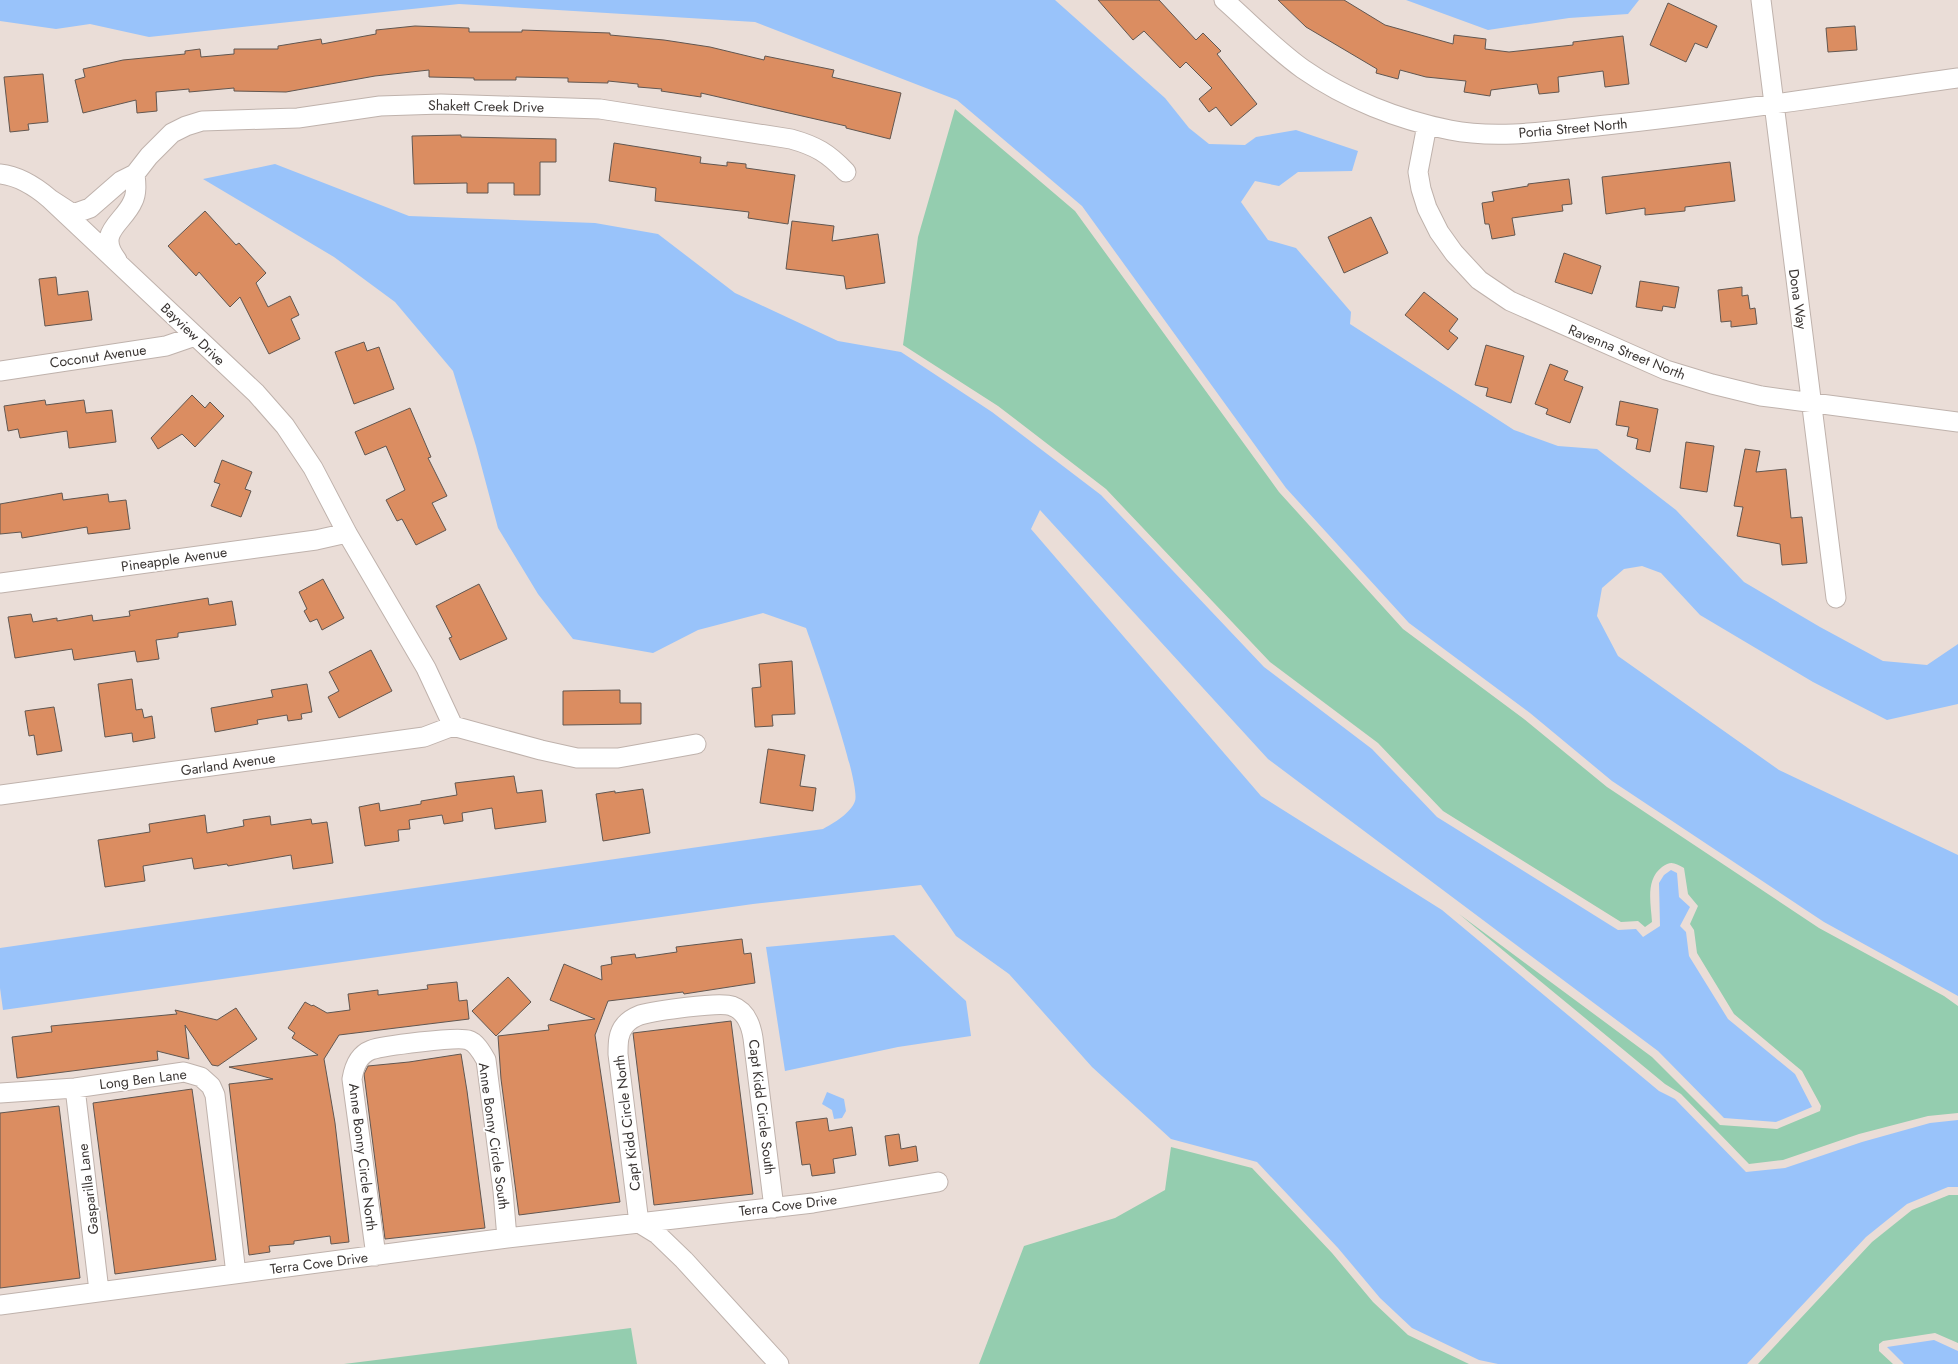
<svg xmlns="http://www.w3.org/2000/svg" width="1958" height="1364" font-family="Jost,sans-serif">
<style>
.green{fill:#94cdaf}
.water{fill:#99c3fa}
.building{fill:#db8d61;stroke:#615751}
.lines{fill:none;stroke-linecap:round;stroke-linejoin:round}
.minor-casing{stroke:#bfb2ac;stroke-width:21}
.minor{stroke:#fff;stroke-width:19}
.labels{text-anchor:middle;stroke-width:3.5;stroke-linejoin:round;paint-order:stroke}
.street-label{font-size:14px;fill:#3b3634;stroke:#fff}
</style>
<rect width="100%" height="100%" fill="#eaddd7"/>
<!-- green -->
<path class="green" d="M955,109L1075,211L1279,492L1403,629L1524,719L1607,787L1819,928L1944,996L1958,1006V1113L1928,1116L1859,1134L1783,1160L1749,1164L1681,1094L1665,1084L1459,914L1652,1057L1720,1125L1777,1129L1820,1111L1821,1106L1802,1071L1734,1014L1697,953L1694,930L1690,924L1698,906L1688,894L1684,868C1675,863 1671,860 1662,867C1645,880 1651,904 1652,922L1645,927L1638,921L1621,922L1443,811L1378,743L1270,662L1106,489L998,406L903,345L918,237Z
M1171,1147L1252,1168L1332,1253L1373,1302L1408,1335L1469,1364H979L1024,1246L1115,1218L1165,1190Z
M1949,1195H1958V1343L1935,1333L1883,1341L1879,1344V1351L1893,1364H1758L1872,1242L1912,1210Z
M631,1328L637,1364H344Z"/>
<!-- water -->
<path class="water" d="M0,0H1055L1165,98L1189,128L1209,144L1245,145L1256,137L1296,130L1358,151L1352,171L1298,172L1279,186L1255,181L1241,202L1268,240L1296,248L1351,312L1350,324L1514,430L1558,446L1597,449L1676,510L1744,582L1820,627L1883,661L1927,665L1958,644V704L1887,720L1813,682L1700,615L1661,573L1642,566L1624,569L1602,588L1597,616L1618,656L1779,770L1958,855V996L1824,922L1612,781L1530,713L1409,623L1286,488L1082,206L957,100L755,22L459,4L149,37L90,24L56,29L0,21Z
M1406,0H1639L1628,14L1569,18L1488,30Z
M275,164L409,216L595,223L658,234L735,293L838,341L901,352L992,412L1101,495L1264,667L1372,749L1437,817L1618,930L1636,929L1643,937L1660,926L1659,883L1664,875L1671,870L1677,873L1679,897L1690,907L1680,926L1686,932L1689,956L1728,1019L1795,1074L1812,1107L1776,1122L1724,1118L1658,1051L1268,759L1040,510L1031,529L1261,796L1442,910L1659,1091L1675,1099L1746,1172L1785,1168L1862,1142L1930,1123L1958,1120V1187H1948L1907,1204L1866,1237L1747,1364H1498L1479,1360L1412,1328L1380,1298L1338,1248L1257,1162L1171,1139L1092,1067L1009,974L956,936L921,885L753,904L3,1010L0,988V948L823,829C834,823 851,813 855,801C861,784 815,653 806,628L763,613L698,630L653,653L573,639L538,594L498,528L476,446L453,371L395,302L334,257L203,179Z
M894,935L966,1001L971,1036L898,1047L785,1071L766,947Z
M827,1092L844,1099L846,1111L842,1118L834,1119L832,1110L822,1104Z
M1934,1340L1958,1351V1364H1904L1887,1347Z"/>
<!-- building -->
<path class="building" d="M1098,0H1159L1196,40L1203,33L1221,51L1217,54L1257,104L1231,126L1216,107L1209,112L1199,99L1212,88L1186,62L1180,68L1144,31L1133,40Z
M1278,0H1344L1385,25L1453,44L1454,35L1486,39L1485,49L1509,52L1573,45V42L1623,36L1629,84L1605,87L1603,71L1558,77L1559,92L1539,94L1537,84L1491,90L1490,96L1464,92L1466,81L1426,77L1400,70L1398,79L1376,73L1377,69L1306,27Z
M1668,3L1717,26L1707,48L1695,43L1686,62L1650,45Z
M415,26L469,28V32H522V30L610,33V35L664,40L710,47L764,60L765,56L834,70L832,77L901,93L890,139L846,128V126L701,93V97L661,91L662,89L638,87V84L608,81V83L568,82V78L516,77V80H474V78L429,77V70L375,76L286,92L234,91V88L189,92V89L156,92L157,111L137,113L136,100L83,113L75,80L85,77L83,69L123,60L185,54V51L200,49L201,57L234,54V49H278V46L321,39L322,44L376,34V30Z
M1855,26L1857,50L1828,52L1826,28Z
M43,74L48,122L28,124L29,130L10,132L4,77Z
M461,135V137L556,139V162H540V195H514V183H488V193H467V183L414,184L412,136Z
M614,143L701,157L700,163L727,166V162L746,164V168L795,175L788,224L748,218L749,212L655,201L656,188L609,181Z
M1730,162L1735,201L1685,207V211L1645,215V208L1606,214L1602,177Z
M1569,179L1572,204L1562,205L1563,211L1512,218L1515,235L1492,239L1489,224H1485L1482,203L1494,201L1492,192L1528,186V184Z
M205,211L236,245L239,243L266,273L256,283L268,307L290,296L299,315L291,319L300,339L269,354L240,297L230,307L199,272L196,276L168,246Z
M1371,217L1388,253L1344,273L1328,237Z
M792,221L834,226L832,241L878,234L885,283L846,289L844,276L786,269Z
M1564,253L1601,266L1592,294L1555,282Z
M56,277L58,295L88,291L92,320L45,326L39,279Z
M1640,281L1679,287L1675,308L1663,306L1662,311L1636,307Z
M1742,287V296L1748,295L1750,309L1755,308L1757,324L1731,327V321L1721,322L1718,290Z
M1424,292L1458,319L1449,331L1458,338L1448,350L1405,315Z
M364,342L367,351L379,347L394,389L354,404L335,352Z
M1486,345L1524,356L1511,403L1486,396L1488,388L1475,385Z
M1550,364L1568,371L1564,380L1583,387L1570,423L1546,414L1548,409L1535,404Z
M192,395L205,408L210,402L224,416L195,447L182,434L158,449L151,438Z
M45,400L46,405L84,400L86,413L112,410L116,442L69,448L67,431L20,438L18,429L8,431L4,406Z
M1620,401L1658,409L1650,452L1636,449L1638,439L1627,436L1629,427L1616,425Z
M410,408L431,457L428,458L447,496L432,503L446,530L416,545L402,519L397,521L386,500L405,490L386,446L365,455L355,432Z
M1686,442L1714,446L1707,492L1680,488Z
M1745,449L1760,451L1756,472L1786,469L1791,518L1802,517L1807,563L1782,565L1780,544L1737,536L1743,507L1734,506Z
M222,460L252,472L245,489L251,491L241,517L211,506L220,484L214,482Z
M62,493L63,500L108,494L109,502L126,500L130,529L88,534L87,527L22,538L21,532L0,534V504Z
M323,579L344,618L322,630L317,619L310,622L304,611L307,609L299,592Z
M479,584L507,639L460,660L449,638L452,637L436,606Z
M208,598L209,605L232,601L236,625L178,633V637L156,640L159,659L137,662L135,651L74,660L72,649L15,658L8,617L31,614L33,622L57,618V621L92,615L93,621L130,616L129,611Z
M371,650L392,691L339,718L328,697L339,691L329,672Z
M792,661L795,714L772,715L773,726L755,727L752,688L761,687L759,664Z
M132,679L136,710L142,709L144,718L152,716L155,738L133,742L132,733L105,737L98,684Z
M307,684L312,712L301,714L302,719L288,721L287,715L257,720L258,724L215,732L211,708L273,697L271,690Z
M620,690V703H641V724L563,725V691Z
M54,707L62,751L37,755L34,735L29,736L25,711Z
M768,749L805,755L800,786L816,788L813,811L760,803Z
M514,776L517,793L542,790L546,822L495,829L492,808L462,813L463,821L444,824L442,815L409,820L410,829L398,830L399,841L365,846L359,807L379,803L380,811L421,804V801L457,795L455,783Z
M643,789L650,833L603,841L596,794L615,791V793Z
M205,815L207,833L244,826L243,820L270,816L271,825L311,819L312,824L327,822L333,863L293,869L291,855L228,866L227,864L194,869L192,858L143,866L145,881L105,887L98,840L150,832L149,824Z
M742,939L744,954L751,953L755,983L684,994L683,992L608,1001L595,1035L620,1202L519,1215L501,1079L498,1036L549,1030L548,1025L595,1019L550,1000L564,964L602,980L601,966L612,964L611,957L635,954L636,958L677,952L676,947Z
M508,977L531,1002L496,1036L472,1011Z
M457,982L459,1001L467,1000L469,1019L339,1035L324,1059L335,1123L349,1242L331,1244L330,1236L294,1241V1244L269,1246L270,1252L249,1255L229,1084L273,1079L229,1067L318,1055L292,1038L295,1033L288,1028L305,1002L312,1006L313,1005L327,1013L350,1010L348,994L378,990V995L428,989L427,985Z
M236,1008L257,1039L218,1066L212,1065L185,1025L189,1059L157,1051L158,1060L17,1078L12,1037L52,1032L51,1026L177,1014L175,1010L217,1020Z
M731,1021L753,1194L654,1205L633,1033Z
M461,1054L467,1091L485,1228L385,1239L364,1074L368,1066L409,1062Z
M192,1089L216,1260L115,1274L93,1103Z
M59,1106L80,1278L0,1288V1113Z
M827,1118L829,1131L852,1127L856,1155L833,1159L835,1173L812,1176L810,1164L802,1165L796,1122Z
M899,1134L901,1149L916,1146L918,1161L889,1166L885,1136Z"/>
<g class="lines">
<defs>
<path id="minor" d="M1224,0C1250,23 1275,49 1303,69C1346,99 1399,120 1450,130C1499,140 1557,130 1606,125C1724,113 1841,94 1958,78
M1761,0L1836,598
M1427,125L1418,172L1421,189L1427,208L1439,232L1454,253L1479,280L1510,301L1666,370L1712,384L1761,396L1958,422
M0,174C19,176 36,187 50,199L256,393L285,426L313,468L347,533L426,668L453,726
M50,199L70,212L76,213L90,208L121,181L135,174L149,156L172,133L186,126L202,121L298,118L380,106L441,104L600,109L791,139C816,146 828,153 846,172
M117,260C95,232 124,223 133,201C137,193 136,183 135,174
M0,371L166,346L195,336
M0,583L316,540L347,533
M0,795L424,737L453,726L541,750L577,758H618L696,744
M75,1088L99,1291
M0,1093L75,1088L184,1072L201,1077L211,1086L215,1095L236,1274
M774,1208L753,1038C751,1025 746,1011 732,1006C720,1001 655,1011 640,1015C635,1017 629,1020 625,1025C618,1033 618,1043 618,1054L639,1223L813,1203L938,1182
M376,1256L352,1079C354,1067 358,1055 371,1050C382,1046 458,1036 468,1040C476,1042 482,1053 486,1060L503,1191L507,1238
M0,1305L507,1238L639,1223L657,1234L684,1260L779,1364"/>
</defs>
<!-- minor casing -->
<use href="#minor" class="minor-casing"/>
<!-- minor -->
<use href="#minor" class="minor"/>
</g>
<g class="labels">
<!-- street labels -->
<g class="street-label">
<text transform="translate(486 106) rotate(1)" y="5">Shakett Creek Drive</text>
<text transform="translate(1573 128) rotate(-5)" y="5">Portia Street North</text>
<text transform="translate(1798 299) rotate(82)" y="5">Dona Way</text>
<text transform="translate(193 334) rotate(44)" y="5">Bayview Drive</text>
<text transform="translate(1627 352) rotate(22)" y="5">Ravenna Street North</text>
<text transform="translate(98 356) rotate(-8)" y="5">Coconut Avenue</text>
<text transform="translate(174 559) rotate(-8)" y="5">Pineapple Avenue</text>
<text transform="translate(228 764) rotate(-8)" y="5">Garland Avenue</text>
<text transform="translate(143 1079) rotate(-7)" y="5">Long Ben Lane</text>
<text transform="translate(762 1107) rotate(83)" y="5">Capt Kidd Circle South</text>
<text transform="translate(627 1123) rotate(-97)" y="5">Capt Kidd Circle North</text>
<text transform="translate(494 1136) rotate(82)" y="5">Anne Bonny Circle South</text>
<text transform="translate(363 1157) rotate(83)" y="5">Anne Bonny Circle North</text>
<text transform="translate(88 1189) rotate(-97)" y="5">Gasparilla Lane</text>
<text transform="translate(788 1205) rotate(-7)" y="5">Terra Cove Drive</text>
<text transform="translate(319 1263) rotate(-7)" y="5">Terra Cove Drive</text>
</g>
</g>
</svg>
